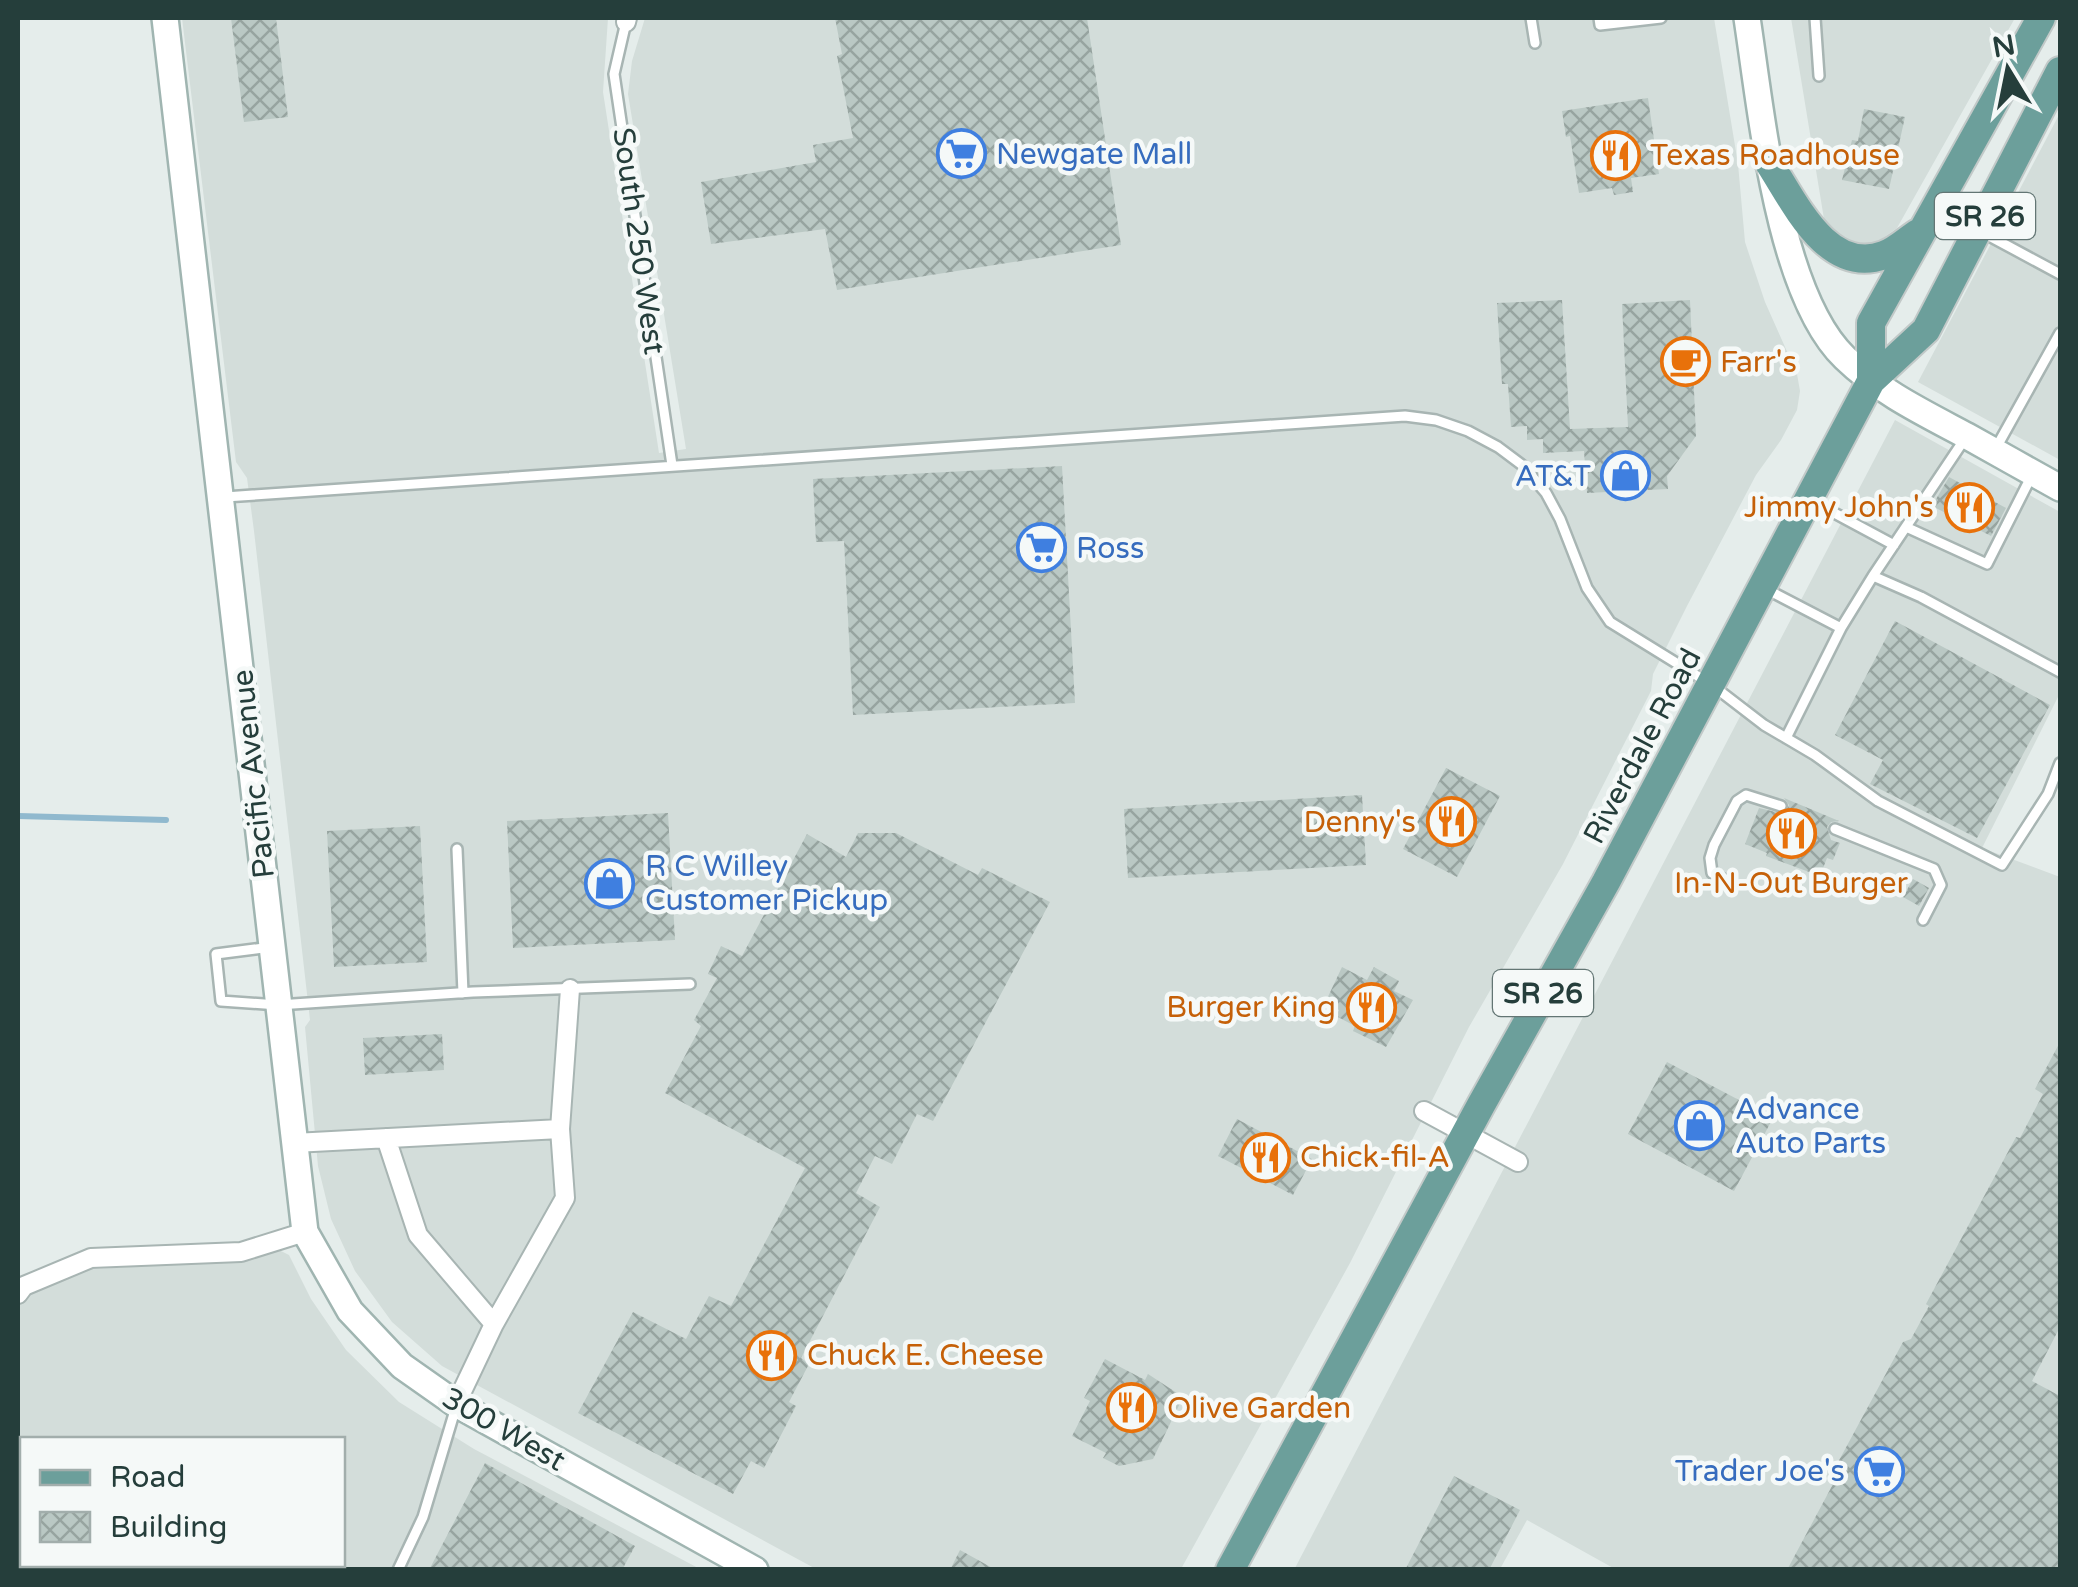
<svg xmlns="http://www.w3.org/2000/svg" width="2078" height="1587" font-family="'Varela Round',sans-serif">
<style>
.built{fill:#d3ddda;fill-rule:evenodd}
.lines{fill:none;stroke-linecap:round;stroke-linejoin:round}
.stream{stroke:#90b9ce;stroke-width:6}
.building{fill:url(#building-cross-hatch)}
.lane-casing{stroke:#a8b5b3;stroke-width:14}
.street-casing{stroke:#a8b5b3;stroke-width:22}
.secondary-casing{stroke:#a0b5b1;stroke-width:30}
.primary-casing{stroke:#c2c9c8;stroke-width:32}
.lane{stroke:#fff;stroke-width:9}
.street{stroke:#fff;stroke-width:18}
.secondary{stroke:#fff;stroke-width:25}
.primary{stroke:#6c9f9b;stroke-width:28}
.labels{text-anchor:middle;stroke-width:9;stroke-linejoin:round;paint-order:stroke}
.shield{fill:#f5f9f8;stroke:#637674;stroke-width:2.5}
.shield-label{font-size:28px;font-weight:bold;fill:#253e3b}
.shop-label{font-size:30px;fill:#366cbe;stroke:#f5f9f8;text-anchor:start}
.food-label{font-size:30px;fill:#c56008;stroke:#f5f9f8;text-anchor:start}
.street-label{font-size:30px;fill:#253e3b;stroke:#f5f9f8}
</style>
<defs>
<pattern id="building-cross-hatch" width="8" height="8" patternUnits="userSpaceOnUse" patternTransform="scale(2.5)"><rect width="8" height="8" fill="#bac8c4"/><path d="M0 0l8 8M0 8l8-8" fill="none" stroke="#97a4a0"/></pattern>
</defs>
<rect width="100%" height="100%" fill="#e5edeb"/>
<!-- built -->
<path class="built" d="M182,18H608L603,92L659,453L686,449L628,94L632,61L645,18H1714L1738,164L1745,242L1765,302L1797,374L1800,391L1797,410L1781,440L1756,475L1687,606L1653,674L1651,691L1563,864L1469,1027L1350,1263L1181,1569H816L442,1366L392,1322L355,1271L331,1219L318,1166L305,1027L310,1020L254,531L247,478L236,462Z
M1791,18H2015L1897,228L1873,245L1857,247L1832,232L1824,219Z
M2060,113V460L1918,382Z
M1895,420L2060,512V693L1982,848L2060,877V1569H1615L1527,1520L1500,1569L1294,1570Z
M279,1250L289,1255L311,1299L346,1350L399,1402L474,1449L700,1569L18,1570V1298L78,1270L248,1260ZM22,1440H342V1564H22Z"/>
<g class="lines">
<!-- stream -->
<path class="stream" d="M18,816L166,820"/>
</g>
<!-- building -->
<path class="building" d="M231,18H276L288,117L244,122Z
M835,18H1087L1121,245L837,290L825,229L711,244L701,182L816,162L813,145L853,138L837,56L842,54Z
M1648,98L1659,174L1631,178L1633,192L1614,195L1612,188L1579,193L1570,136L1566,137L1562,111Z
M1864,109L1905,117L1889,189L1842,180L1852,140L1858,141Z
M1562,300L1570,429L1628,427L1622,304L1690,300L1696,436L1667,476L1668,489L1587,493L1584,451L1543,453V439L1527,440V426L1511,427L1508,384H1502L1497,303Z
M1062,466L1075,703L853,715L844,541L816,542L813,479Z
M1949,477L2006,508L1991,536L1932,506Z
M1895,621L2050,705L1977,838L1870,784L1883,760L1835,735Z
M1446,768L1500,796L1457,877L1403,849Z
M1362,795L1366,865L1128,878L1124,809Z
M1784,798L1839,821L1831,822L1827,827L1831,840L1840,843L1833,860L1827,858L1820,876L1766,856L1767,853L1745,844L1759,808L1784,814L1789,805Z
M668,813L675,940L513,948L507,821Z
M420,826L427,962L334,967L327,831Z
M858,833H896L978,875L982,868L1050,902L933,1121L917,1114L892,1164L875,1156L856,1193L880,1207L801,1358L809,1364L789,1402L796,1406L764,1468L751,1461L733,1494L578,1413L633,1312L686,1339L709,1296L731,1306L805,1168L665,1093L701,1026L694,1020L717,978L708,974L721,946L742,956L807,834L846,857Z
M1913,879L1929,888L1919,906L1903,897Z
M1342,967L1367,980L1374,967L1399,981L1394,991L1413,1000L1386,1047L1353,1031L1355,1026L1336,1016L1339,1010L1325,1003Z
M442,1034L444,1070L365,1075L363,1038Z
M2060,1042V1327L2032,1381L2060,1396V1570H1787L1832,1486L1830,1477L1903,1342L1911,1339L1929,1306L1926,1304L2016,1137L2020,1138L2043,1094L2035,1089Z
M1667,1062L1773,1118L1734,1191L1628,1134Z
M1237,1119L1312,1159L1293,1195L1218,1156Z
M1105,1359L1145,1380L1148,1374L1183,1397L1153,1459L1119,1466L1103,1458L1106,1453L1072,1436L1090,1401L1084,1398Z
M485,1463L635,1546L622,1570H429Z
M1454,1476L1520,1510L1489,1570H1405Z
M960,1550L996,1570H950Z"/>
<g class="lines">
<defs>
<path id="lane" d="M1531,18L1535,43
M1599,18L1600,25L1661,18
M1815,18L1819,76
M626,22L614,74L672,465
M1980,231L2060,274
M1996,448L2060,333
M225,497L1405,416L1436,420L1468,431L1498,447L1522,465L1546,493L1560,519L1587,588L1610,622L1712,685L1764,725L1815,755L1878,801L2002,865L2048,794L2060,763
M1812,501L1894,545
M1906,527L1987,564L2031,477
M1873,576L1966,437
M1766,589L1841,628L1873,576L1921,597L2060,672
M1786,738L1841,628
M1835,829L1934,869L1941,885L1923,920
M457,849L463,993
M1723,879L1712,873L1710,858L1714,845L1737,801L1746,795L1781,806
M271,947L216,954L221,1001L278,1005L473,992L690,984
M398,1570L423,1517L456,1407"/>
<path id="street" d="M626,22L627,18
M1424,1111L1518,1162
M560,1129L570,989
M294,1143L560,1129L565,1198L494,1324L418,1235L386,1138
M18,1294L24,1286L91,1258L241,1252L305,1232
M456,1404L494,1324"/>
<path id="secondary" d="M165,18L305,1232L350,1311L402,1366L456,1404L755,1570
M1747,18C1761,109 1778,294 1845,358C1880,392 1924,413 1967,436C1998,453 2029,471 2060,488"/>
<path id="primary" d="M1769,163C1794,201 1827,276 1884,255C1897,250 1907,240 1918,233
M1871,381V323L2041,18
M1230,1570L1481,1105L1606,882L1871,381L1926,330L2060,71"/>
</defs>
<!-- lane casing -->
<use href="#lane" class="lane-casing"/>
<!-- street casing -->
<use href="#street" class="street-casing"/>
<!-- secondary casing -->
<use href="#secondary" class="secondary-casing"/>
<!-- primary casing -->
<use href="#primary" class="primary-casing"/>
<!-- lane -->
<use href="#lane" class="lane"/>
<!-- street -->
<use href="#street" class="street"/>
<!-- secondary -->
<use href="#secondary" class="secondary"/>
<!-- primary -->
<use href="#primary" class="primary"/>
</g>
<!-- icons -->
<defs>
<symbol id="supermarket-ring" viewBox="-11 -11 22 22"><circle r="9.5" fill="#f5f9f8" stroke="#3f7fe0" stroke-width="1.5"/><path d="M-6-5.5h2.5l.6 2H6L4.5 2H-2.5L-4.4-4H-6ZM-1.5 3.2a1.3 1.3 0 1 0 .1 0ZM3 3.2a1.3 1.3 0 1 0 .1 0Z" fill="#3f7fe0"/></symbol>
<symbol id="restaurant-ring" viewBox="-11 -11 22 22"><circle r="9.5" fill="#f5f9f8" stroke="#e8710a" stroke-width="1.5"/><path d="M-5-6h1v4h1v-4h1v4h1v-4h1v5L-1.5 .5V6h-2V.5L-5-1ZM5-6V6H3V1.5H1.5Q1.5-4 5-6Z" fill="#e8710a"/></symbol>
<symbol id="cafe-ring" viewBox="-11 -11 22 22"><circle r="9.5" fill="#f5f9f8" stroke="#e8710a" stroke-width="1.5"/><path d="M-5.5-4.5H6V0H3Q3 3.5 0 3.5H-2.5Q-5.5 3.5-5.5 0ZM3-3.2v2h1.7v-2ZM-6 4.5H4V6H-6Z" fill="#e8710a"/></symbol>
<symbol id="shop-ring" viewBox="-11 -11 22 22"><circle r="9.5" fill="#f5f9f8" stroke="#3f7fe0" stroke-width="1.5"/><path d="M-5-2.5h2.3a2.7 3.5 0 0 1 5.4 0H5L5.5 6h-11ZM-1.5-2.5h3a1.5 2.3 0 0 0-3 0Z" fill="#3f7fe0"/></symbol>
</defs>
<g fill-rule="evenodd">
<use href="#supermarket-ring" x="934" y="126" width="55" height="55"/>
<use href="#restaurant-ring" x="1588" y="128" width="55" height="55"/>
<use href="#cafe-ring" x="1658" y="334" width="55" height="55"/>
<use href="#shop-ring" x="1598" y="448" width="55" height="55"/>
<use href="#restaurant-ring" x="1942" y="480" width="55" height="55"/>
<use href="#supermarket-ring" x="1014" y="520" width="55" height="55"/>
<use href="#restaurant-ring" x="1424" y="794" width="55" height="55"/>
<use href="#restaurant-ring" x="1764" y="806" width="55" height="55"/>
<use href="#shop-ring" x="582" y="856" width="55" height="55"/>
<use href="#restaurant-ring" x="1344" y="980" width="55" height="55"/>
<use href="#shop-ring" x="1672" y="1098" width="55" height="55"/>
<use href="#restaurant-ring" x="1238" y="1130" width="55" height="55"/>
<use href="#restaurant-ring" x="744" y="1328" width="55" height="55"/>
<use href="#restaurant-ring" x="1104" y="1380" width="55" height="55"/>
<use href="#supermarket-ring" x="1852" y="1444" width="55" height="55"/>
</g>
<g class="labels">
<!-- shield labels -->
<g class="shield">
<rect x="1935" y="193" width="100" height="46" rx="8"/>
<rect x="1493" y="970" width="100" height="46" rx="8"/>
</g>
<g class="shield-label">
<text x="1985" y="226">SR 26</text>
<text x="1543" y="1003">SR 26</text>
</g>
<!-- shop labels -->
<g class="shop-label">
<text x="996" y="164">Newgate Mall</text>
<text x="1591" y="486" text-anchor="end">AT&amp;T</text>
<text x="1076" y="558">Ross</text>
<text x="645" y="876">R C Willey<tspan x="645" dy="34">Customer Pickup</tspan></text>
<text x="1735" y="1119">Advance<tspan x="1735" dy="34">Auto Parts</tspan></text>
<text x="1845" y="1481" text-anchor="end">Trader Joe's</text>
</g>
<!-- food labels -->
<g class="food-label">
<text x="1650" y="165">Texas Roadhouse</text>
<text x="1720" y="372">Farr's</text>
<text x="1934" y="517" text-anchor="end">Jimmy John's</text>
<text x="1416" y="832" text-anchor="end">Denny's</text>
<text x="1791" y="893" text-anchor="middle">In-N-Out Burger</text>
<text x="1336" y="1017" text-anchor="end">Burger King</text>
<text x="1300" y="1167">Chick-fil-A</text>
<text x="807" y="1365">Chuck E. Cheese</text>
<text x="1167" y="1418">Olive Garden</text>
</g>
<!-- street labels -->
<g class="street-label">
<text transform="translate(639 241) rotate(82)" y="10">South 250 West</text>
<text transform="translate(1642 746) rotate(-62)" y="10">Riverdale Road</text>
<text transform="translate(253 774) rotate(-96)" y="10">Pacific Avenue</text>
<text transform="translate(504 1429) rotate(30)" y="10">300 West</text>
</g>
</g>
<!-- border -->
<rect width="2078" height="1587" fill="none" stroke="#253e3b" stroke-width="40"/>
<!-- legend -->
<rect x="20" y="1437" width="325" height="130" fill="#f5f9f8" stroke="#a2aeac" stroke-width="2.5"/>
<rect x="40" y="1470" width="50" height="15" fill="#6c9f9b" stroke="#a2aeac" stroke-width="2.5"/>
<text x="110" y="1487" font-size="30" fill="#253e3b">Road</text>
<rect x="40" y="1512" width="50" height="30" fill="url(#building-cross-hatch)" stroke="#a2aeac" stroke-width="2.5"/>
<text x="110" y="1537" font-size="30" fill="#253e3b">Building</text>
<!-- north arrow -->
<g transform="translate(2008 70) rotate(350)" stroke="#f5f9f8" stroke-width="8" paint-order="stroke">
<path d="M0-8L18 38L0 25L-18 38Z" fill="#253e3b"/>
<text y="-15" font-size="28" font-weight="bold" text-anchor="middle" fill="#253e3b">N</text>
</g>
</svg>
